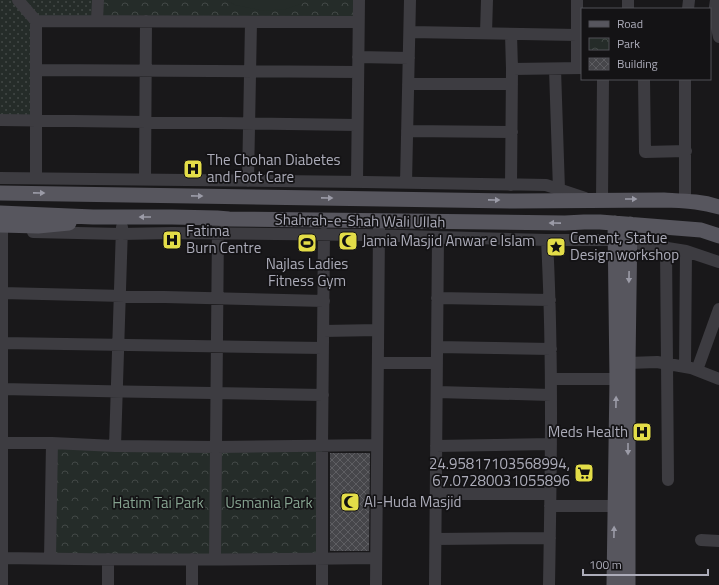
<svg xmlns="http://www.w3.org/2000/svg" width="719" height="585" font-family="'Titillium Web',sans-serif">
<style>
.grass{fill:url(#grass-dots)}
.park{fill:url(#park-crowns)}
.garden{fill:#252c29}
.building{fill:url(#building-cross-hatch)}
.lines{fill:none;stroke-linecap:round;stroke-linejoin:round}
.minor{stroke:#3d3c41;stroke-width:12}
.major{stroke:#57565e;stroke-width:15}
.oneway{fill:#9b9ba7}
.labels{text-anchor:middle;stroke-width:3.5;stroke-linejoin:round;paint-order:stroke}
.poi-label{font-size:15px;fill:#acacb9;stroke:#141315;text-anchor:start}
.street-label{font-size:15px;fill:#acacb9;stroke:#141315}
.park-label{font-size:15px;fill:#85a28f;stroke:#141315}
</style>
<defs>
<pattern id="grass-dots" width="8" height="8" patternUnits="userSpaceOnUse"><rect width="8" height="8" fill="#252c29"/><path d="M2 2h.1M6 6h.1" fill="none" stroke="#424846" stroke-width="1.8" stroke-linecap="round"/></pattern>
<pattern id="park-crowns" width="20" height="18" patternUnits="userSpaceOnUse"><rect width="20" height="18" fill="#252c29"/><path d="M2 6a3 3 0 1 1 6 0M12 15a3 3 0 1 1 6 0" fill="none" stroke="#424846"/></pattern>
<pattern id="building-cross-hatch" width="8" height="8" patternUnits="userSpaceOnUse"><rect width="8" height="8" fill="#46464a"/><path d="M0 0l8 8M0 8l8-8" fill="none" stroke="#5e5e62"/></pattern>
</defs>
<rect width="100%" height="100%" fill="#19181a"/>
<!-- grass -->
<path class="grass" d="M0,0H98L97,20L36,21L33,120H0Z"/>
<!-- park -->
<path class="park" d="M98,0H359L358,22L97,20Z
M52,445L322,446L323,559H50Z"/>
<!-- garden -->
<path class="garden" d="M226,0H307L301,4L286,9L264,11L235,5Z"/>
<!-- building -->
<path class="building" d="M330,453H370L369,551H330Z"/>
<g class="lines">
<!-- minor -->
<path class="minor" d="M18,0L36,21V178
M577,0V68
M716,0L714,14L719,37
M628,9V0
M688,9L689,0
M97,20L98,0
M36,21L358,22
M410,32L577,35
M486,33L487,0
M358,57L409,58
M512,69L582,68
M555,69L559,190
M36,70L358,72
M644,79L645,152L686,151
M408,84H512
M0,120L357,125
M407,131L512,132
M0,178L365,182L546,185L585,198
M145,180L146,21
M248,181L251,22
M357,182L359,0
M406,183L410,0
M511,185L512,69L511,34
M602,200L603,79
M685,201V79
M33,232L121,234L172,233L366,235L547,240H615L630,242L686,251L719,262
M547,240C553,355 551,470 549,585
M666,247L668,480
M2,293L324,301
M437,298L550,300
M323,331L378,330
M2,343L323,348
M437,347L551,349
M378,363H437
M628,363L657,362L691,368L719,379
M685,367L686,251
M697,370L719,309
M551,379H617
M2,389C109,391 216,394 323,395
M437,392L551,395
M0,443H52L115,446L216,447L377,445
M115,446L122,227
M436,446L551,444
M436,494H550
M550,506H615
M436,539L550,538
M701,540L719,541
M0,558C125,560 251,560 376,558
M50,559L52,443
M215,559L218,226
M2,585V232
M108,585V559
M192,585V559
M322,585V446L324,234
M376,585L379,228
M435,585L438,237"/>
<!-- major -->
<path class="major" d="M0,193L515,201L664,200C683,201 701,201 719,207
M0,213L93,217H172L217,218L229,219L565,223L584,222H600L701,230L719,236
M0,225L38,226L69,223
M614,585L617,379L615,223
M628,585V363L630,224"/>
</g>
<!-- one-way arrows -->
<defs><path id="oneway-solid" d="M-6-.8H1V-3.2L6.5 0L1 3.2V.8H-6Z"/></defs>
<g class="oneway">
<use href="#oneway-solid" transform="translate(39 193) rotate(1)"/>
<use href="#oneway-solid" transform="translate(197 196) rotate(1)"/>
<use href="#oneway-solid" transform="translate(327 198) rotate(1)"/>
<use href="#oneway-solid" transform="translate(631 199)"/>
<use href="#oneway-solid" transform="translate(494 200) rotate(1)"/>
<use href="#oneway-solid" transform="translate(145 217) rotate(180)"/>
<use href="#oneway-solid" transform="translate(555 223) rotate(-179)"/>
<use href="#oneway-solid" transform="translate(629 277) rotate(91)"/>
<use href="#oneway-solid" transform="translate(616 402) rotate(-89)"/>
<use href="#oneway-solid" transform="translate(628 449) rotate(90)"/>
<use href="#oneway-solid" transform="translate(614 532) rotate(-89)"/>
</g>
<!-- icons -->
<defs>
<symbol id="hospital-square" viewBox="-11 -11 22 22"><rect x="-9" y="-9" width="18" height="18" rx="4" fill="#e3dd48" stroke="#141315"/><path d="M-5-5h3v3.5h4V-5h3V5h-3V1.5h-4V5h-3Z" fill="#111"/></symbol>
<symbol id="mosque-square" viewBox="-11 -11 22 22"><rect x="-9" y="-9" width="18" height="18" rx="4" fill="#e3dd48" stroke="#141315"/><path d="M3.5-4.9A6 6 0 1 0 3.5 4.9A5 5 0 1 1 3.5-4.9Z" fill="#111"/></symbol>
<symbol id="stadium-square" viewBox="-11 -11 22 22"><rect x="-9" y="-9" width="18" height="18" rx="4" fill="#e3dd48" stroke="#141315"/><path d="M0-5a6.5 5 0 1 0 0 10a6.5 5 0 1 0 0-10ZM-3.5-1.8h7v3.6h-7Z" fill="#111"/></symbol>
<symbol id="sight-square" viewBox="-11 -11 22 22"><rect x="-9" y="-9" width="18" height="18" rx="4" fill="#e3dd48" stroke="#141315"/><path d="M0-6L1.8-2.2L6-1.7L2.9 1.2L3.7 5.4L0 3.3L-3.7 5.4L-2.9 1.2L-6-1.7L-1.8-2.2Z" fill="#111"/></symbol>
<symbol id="supermarket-square" viewBox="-11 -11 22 22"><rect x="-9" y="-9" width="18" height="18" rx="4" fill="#e3dd48" stroke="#141315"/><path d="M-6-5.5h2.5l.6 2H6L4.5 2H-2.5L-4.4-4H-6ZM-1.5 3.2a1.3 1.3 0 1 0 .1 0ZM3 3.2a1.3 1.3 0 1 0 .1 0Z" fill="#111"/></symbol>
</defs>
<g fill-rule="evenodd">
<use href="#hospital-square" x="182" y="158" width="22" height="22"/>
<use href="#hospital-square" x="161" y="229" width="22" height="22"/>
<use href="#mosque-square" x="337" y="230" width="22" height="22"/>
<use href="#stadium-square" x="296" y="232" width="22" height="22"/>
<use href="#sight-square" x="545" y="236" width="22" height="22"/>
<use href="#hospital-square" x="631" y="421" width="22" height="22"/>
<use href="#supermarket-square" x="573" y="462" width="22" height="22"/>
<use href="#mosque-square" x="339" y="491" width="22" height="22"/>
</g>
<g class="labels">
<!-- poi labels -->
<g class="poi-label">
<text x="207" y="165">The Chohan Diabetes<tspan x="207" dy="17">and Foot Care</tspan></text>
<text x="186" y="236">Fatima<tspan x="186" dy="17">Burn Centre</tspan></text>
<text x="570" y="243">Cement, Statue<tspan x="570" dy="17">Design workshop</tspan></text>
<text x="362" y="246">Jamia Masjid Anwar e Islam</text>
<text x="307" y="269" text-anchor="middle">Najlas Ladies<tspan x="307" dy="17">Fitness Gym</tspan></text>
<text x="628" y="437" text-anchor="end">Meds Health</text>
<text x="570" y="469" text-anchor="end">24.95817103568994,<tspan x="570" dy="17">67.07280031055896</tspan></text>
<text x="364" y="507">Al-Huda Masjid</text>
</g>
<!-- street labels -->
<g class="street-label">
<text transform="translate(360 221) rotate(1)" y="5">Shahrah-e-Shah Wali Ullah</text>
</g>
<!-- park labels -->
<g class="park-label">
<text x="158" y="508">Hatim Tai Park</text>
<text x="269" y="508">Usmania Park</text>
</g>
</g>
<!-- legend -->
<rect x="581" y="8" width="130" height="72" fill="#141315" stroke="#515057"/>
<rect x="589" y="21" width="20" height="6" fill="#57565e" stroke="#515057"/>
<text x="617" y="28" font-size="12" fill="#acacb9">Road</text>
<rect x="589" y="38" width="20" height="12" fill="url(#park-crowns)" stroke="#515057"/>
<text x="617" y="48" font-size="12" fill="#acacb9">Park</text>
<rect x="589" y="58" width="20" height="12" fill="url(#building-cross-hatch)" stroke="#515057"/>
<text x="617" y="68" font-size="12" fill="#acacb9">Building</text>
<!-- scale -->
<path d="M583 569v6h125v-6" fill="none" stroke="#acacb9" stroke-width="2"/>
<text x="589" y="569" font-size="12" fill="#acacb9" stroke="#141315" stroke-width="3" paint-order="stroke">100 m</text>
</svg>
